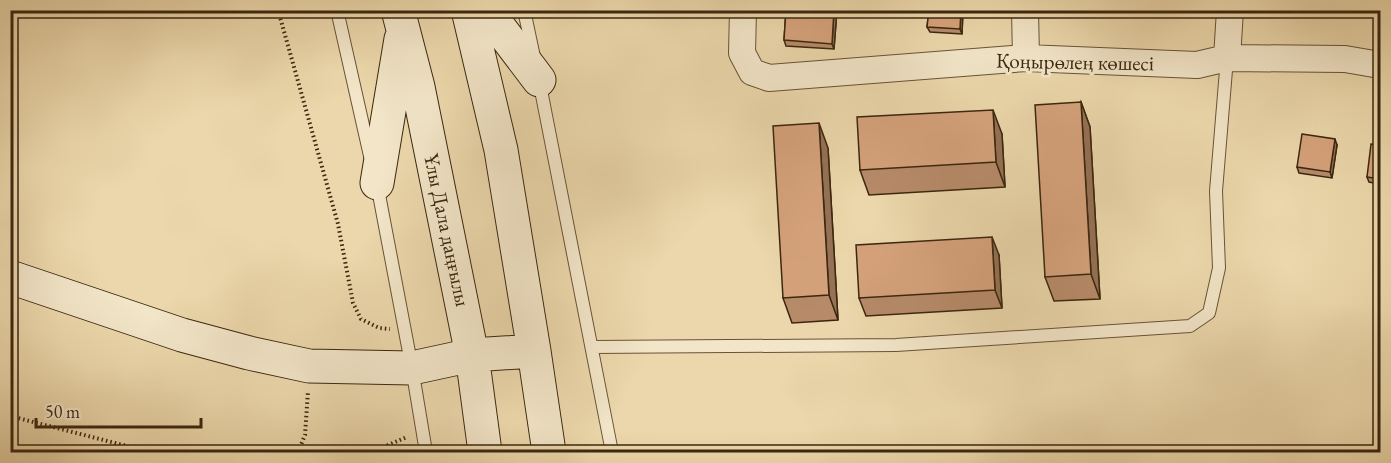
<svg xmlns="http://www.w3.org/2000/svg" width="1391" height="463" font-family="'EB Garamond',serif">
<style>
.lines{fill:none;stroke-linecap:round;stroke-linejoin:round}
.lane-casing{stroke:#675336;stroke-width:14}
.street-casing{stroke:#675336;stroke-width:28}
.secondary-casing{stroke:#3b270f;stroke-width:35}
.path{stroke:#3b270f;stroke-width:4;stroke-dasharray:1.5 3;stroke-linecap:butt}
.lane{stroke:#f2e5c8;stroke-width:12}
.street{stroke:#f2e5c8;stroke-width:26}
.secondary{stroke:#f2e5c8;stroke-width:33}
.wall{fill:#b78b6a;stroke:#3b270f;stroke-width:1.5}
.shaded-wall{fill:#957156;stroke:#3b270f;stroke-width:1.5}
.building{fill:#d5a27b;stroke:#3b270f;stroke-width:1.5}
.labels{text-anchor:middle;stroke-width:6;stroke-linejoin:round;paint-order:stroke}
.street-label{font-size:21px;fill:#3b270f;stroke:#f2e5c8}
</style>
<rect width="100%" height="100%" fill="#ebd7ab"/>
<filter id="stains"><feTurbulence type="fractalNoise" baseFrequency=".00333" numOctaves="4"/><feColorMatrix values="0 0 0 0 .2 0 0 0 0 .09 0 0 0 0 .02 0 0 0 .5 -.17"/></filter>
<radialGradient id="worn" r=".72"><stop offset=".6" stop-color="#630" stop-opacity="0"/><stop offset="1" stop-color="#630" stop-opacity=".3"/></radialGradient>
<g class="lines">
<defs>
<path id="lane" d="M337,10L370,156
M524,10L534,57
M539,80L612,452
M377,184L412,368L426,452
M592,347L896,345L1190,326L1209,313L1219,268L1216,191L1227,58"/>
<path id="street" d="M743,10L742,53L752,72L769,78L1026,58L1197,65L1227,58L1345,59L1380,65
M1025,10L1026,58
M1227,58L1230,10"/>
<path id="secondary" d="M398,10L418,87L472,355L485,452
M468,10L501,150L534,351L549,452
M486,10L539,80
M377,183L401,39
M10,277L182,335L249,353L309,366L412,368L472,355L534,351"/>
</defs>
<!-- lane casing -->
<use href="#lane" class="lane-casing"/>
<!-- street casing -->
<use href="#street" class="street-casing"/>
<!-- secondary casing -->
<use href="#secondary" class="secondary-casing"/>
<!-- path -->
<path class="path" d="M278,10L338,224L353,303L361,319L379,328L390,329
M10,416L127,446L143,452
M298,452L305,435L308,391
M381,452L388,445L407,437"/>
<!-- lane -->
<use href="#lane" class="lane"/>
<!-- street -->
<use href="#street" class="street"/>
<!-- secondary -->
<use href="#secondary" class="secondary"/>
</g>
<!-- wall -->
<path class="wall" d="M786,10H837L834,49L786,46L784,40Z
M929,10H963L962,34L930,32L927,27Z
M1081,102L1090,127L1100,299L1054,301L1045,277Z
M1002,134L1005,187L869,195L860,170Z
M1337,145L1332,178L1299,173L1297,167Z
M1380,145V184L1369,182L1367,177Z
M828,148L838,320L792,323L783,298Z
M999,255L1002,308L866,316L859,298Z"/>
<!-- shaded-wall -->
<path class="shaded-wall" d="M834,10H837L834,49L832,44Z
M961,10H963L962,34L960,29Z
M1081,102L1090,127L1100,299L1091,274Z
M993,110L1002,134L1005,187L996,162Z
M819,123L828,148L838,320L829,295Z
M1335,139L1337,145L1332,178L1330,172Z
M992,237L999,255L1002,308L995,290Z"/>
<!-- building -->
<path class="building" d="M786,10H834L832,44L784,40Z
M929,10H961L960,29L927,27Z
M1081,102L1091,274L1045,277L1035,105Z
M993,110L996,162L860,170L857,117Z
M819,123L829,295L783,298L773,126Z
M1302,134L1335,139L1330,172L1297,167Z
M1371,144L1380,145V179L1367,177Z
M992,237L995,290L859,298L856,245Z"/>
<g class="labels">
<!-- street labels -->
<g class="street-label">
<text transform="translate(1075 62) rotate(1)" y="7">Қоңырөлең көшесі</text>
<text transform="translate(447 230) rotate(78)" y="7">Ұлы Дала даңғылы</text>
</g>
</g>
<!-- margin -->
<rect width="1391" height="463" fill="none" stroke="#ebd7ab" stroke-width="36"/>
<rect x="12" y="12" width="1367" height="439" fill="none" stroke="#3b270f" stroke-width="3"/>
<rect x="18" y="18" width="1355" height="427" fill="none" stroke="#3b270f" stroke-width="1.5"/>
<!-- scale -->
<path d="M36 418v9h165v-9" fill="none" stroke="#3b270f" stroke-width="3"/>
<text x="45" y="418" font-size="18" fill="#3b270f" stroke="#f2e5c8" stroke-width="4.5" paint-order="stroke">50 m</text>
<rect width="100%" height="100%" filter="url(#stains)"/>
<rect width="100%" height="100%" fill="url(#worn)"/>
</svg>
